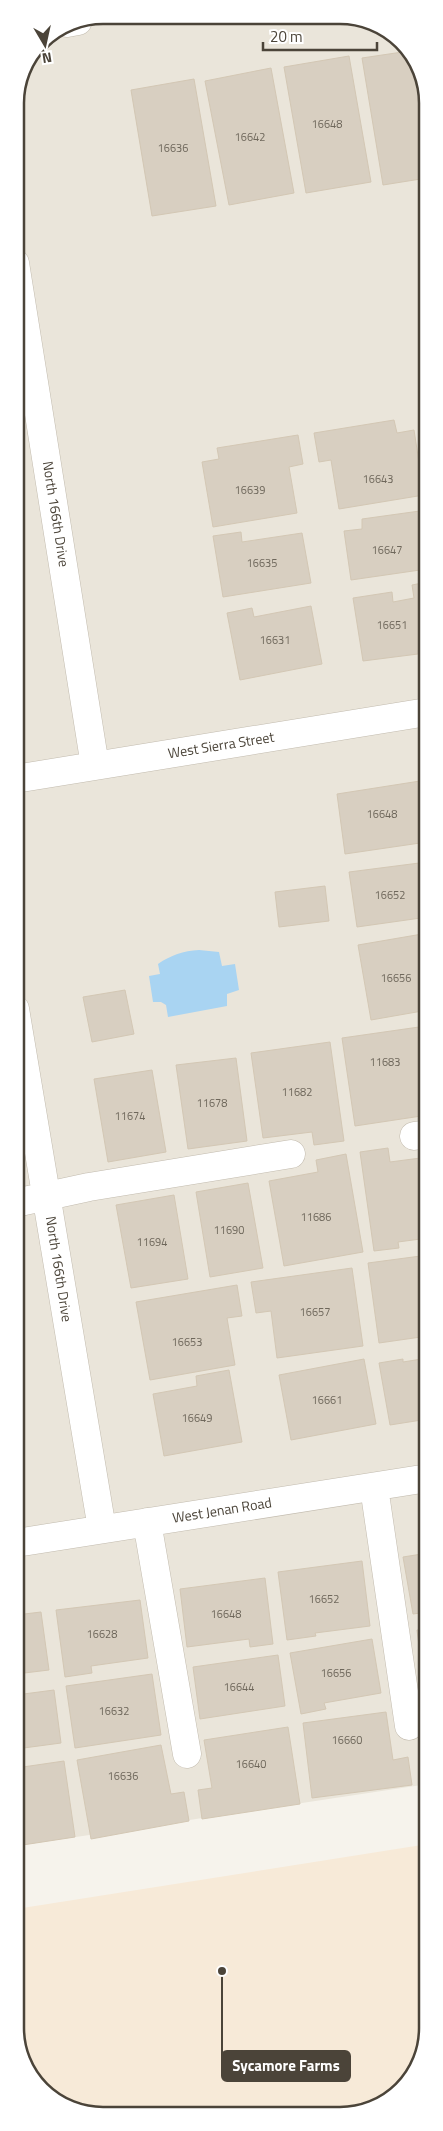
<svg xmlns="http://www.w3.org/2000/svg" width="443" height="2131" font-family="'Titillium Web',sans-serif">
<style>
.residential{fill:#eae5da}
.commercial{fill:#f7ead8}
.water{fill:#a9d4f2}
.building{fill:#d8cfc1;stroke:#d3c7b4}
.lines{fill:none;stroke-linecap:round;stroke-linejoin:round}
.minor-casing{stroke:#c2bbae;stroke-width:29}
.minor{stroke:#fff;stroke-width:28}
.labels{text-anchor:middle;stroke-width:4.5;stroke-linejoin:round;paint-order:stroke}
.number-label{font-size:11px;fill:#6e675b}
.street-label{font-size:14px;fill:#4b4439;stroke:#fff}
.rim{fill:none;stroke:#4b4439;stroke-width:2.5}
.leader{fill:none;stroke:#4b4439;stroke-width:2}
.callout-dot{fill:#4b4439;stroke:#fff;stroke-width:2}
.callout{fill:#4b4439;stroke:#4b4439;stroke-width:2}
.callout-label{font-size:15px;text-anchor:middle;font-weight:bold;fill:#fff}
</style>
<rect width="100%" height="100%" fill="#f6f3ec"/>
<!-- residential -->
<path class="residential" d="M363,18L406,45L427,92L428,1784L16,1846L15,97L41,41L70,22Z"/>
<!-- commercial -->
<path class="commercial" d="M428,1844V2034L406,2086L351,2115L85,2114L37,2086L16,2039V1909Z"/>
<!-- water -->
<path class="water" d="M199,950L219,952L222,966L235,964L239,990L227,994V1006L168,1017L166,1005L161,1002H153L149,976L160,974L158,964C171,955 183,951 199,950Z"/>
<!-- building -->
<path class="building" d="M409,51L427,92V178L383,185L362,58Z
M349,56L371,182L306,193L284,67Z
M271,68L294,193L229,205L205,81Z
M194,79L216,206L152,216L131,90Z
M394,420L397,433L414,430L424,495L339,509L331,460L319,462L314,433Z
M298,435L303,464L289,467L297,513L213,527L202,462L219,459L217,448Z
M427,510V569L351,580L344,531L362,529V519Z
M241,532L242,542L302,533L311,583L223,597L213,536Z
M427,582V649L418,650V654L363,661L353,598L392,592L393,602L414,598L412,585Z
M311,606L322,664L240,680L227,613L252,608L254,617Z
M420,781L427,842L345,854L337,794Z
M427,862L428,917L357,927L349,872Z
M325,886L329,921L279,927L275,892Z
M428,933V1010L371,1020L358,945Z
M125,990L134,1034L92,1042L83,997Z
M419,1027L428,1086V1115L355,1126L342,1038Z
M330,1042L344,1141L314,1145L312,1132L263,1138L251,1053Z
M236,1058L247,1141L188,1149L176,1065Z
M152,1070L166,1152L108,1162L94,1079Z
M388,1148L390,1162L428,1157V1238L398,1242L399,1248L374,1251L360,1152Z
M346,1154L363,1252L284,1266L269,1181L318,1172L316,1160Z
M248,1183L263,1268L210,1277L196,1192Z
M174,1195L188,1279L131,1288L116,1205Z
M428,1255V1336L379,1343L368,1263Z
M352,1268L363,1346L277,1358L271,1311L256,1313L251,1282Z
M237,1285L242,1316L227,1318L235,1365L150,1380L136,1302Z
M428,1358V1419L390,1425L379,1363L403,1359V1362Z
M364,1359L376,1424L291,1440L279,1375Z
M229,1370L242,1442L164,1456L153,1394L197,1386L196,1376Z
M428,1553V1612L413,1614L403,1557Z
M362,1561L370,1626L315,1633L316,1636L287,1640L278,1572Z
M265,1578L273,1644L250,1647L249,1639L187,1647L180,1589Z
M140,1600L148,1658L91,1666L92,1673L65,1677L56,1610Z
M41,1612L49,1670L16,1674V1615Z
M428,1629V1685L424,1686L417,1630Z
M372,1639L381,1693L324,1703L326,1709L301,1714L290,1653Z
M278,1655L285,1706L200,1719L193,1667Z
M152,1674L161,1735L75,1748L66,1686Z
M54,1690L61,1743L16,1749V1695Z
M386,1712L393,1760L408,1757L412,1785L312,1798L303,1723Z
M288,1727L300,1804L202,1819L198,1790L212,1788L204,1740Z
M161,1745L171,1794L184,1792L189,1821L91,1839L77,1760Z
M428,1753V1784H427L422,1754Z
M64,1761L75,1837L16,1846V1768Z"/>
<g class="lines">
<defs>
<path id="minor" d="M67,23L78,21
M15,263L95,766
M15,779L427,712
M15,1009L102,1529
M414,1136L428,1134
M15,1203L89,1187L291,1154
M374,1487L409,1726
M147,1522L187,1754
M16,1543L428,1478"/>
</defs>
<!-- minor casing -->
<use href="#minor" class="minor-casing"/>
<!-- minor -->
<use href="#minor" class="minor"/>
</g>
<g class="labels">
<!-- number labels -->
<g class="number-label">
<text x="327" y="128">16648</text>
<text x="250" y="141">16642</text>
<text x="173" y="152">16636</text>
<text x="378" y="483">16643</text>
<text x="250" y="494">16639</text>
<text x="387" y="554">16647</text>
<text x="262" y="567">16635</text>
<text x="392" y="629">16651</text>
<text x="275" y="644">16631</text>
<text x="382" y="818">16648</text>
<text x="390" y="899">16652</text>
<text x="396" y="982">16656</text>
<text x="385" y="1066">11683</text>
<text x="297" y="1096">11682</text>
<text x="212" y="1107">11678</text>
<text x="130" y="1120">11674</text>
<text x="316" y="1221">11686</text>
<text x="229" y="1234">11690</text>
<text x="152" y="1246">11694</text>
<text x="315" y="1316">16657</text>
<text x="187" y="1346">16653</text>
<text x="327" y="1404">16661</text>
<text x="197" y="1422">16649</text>
<text x="324" y="1603">16652</text>
<text x="226" y="1618">16648</text>
<text x="102" y="1638">16628</text>
<text x="336" y="1677">16656</text>
<text x="239" y="1691">16644</text>
<text x="114" y="1715">16632</text>
<text x="347" y="1744">16660</text>
<text x="251" y="1768">16640</text>
<text x="123" y="1780">16636</text>
</g>
<!-- street labels -->
<g class="street-label">
<text transform="translate(56 514) rotate(81)" y="5">North 166th Drive</text>
<text transform="translate(221 745) rotate(-9)" y="5">West Sierra Street</text>
<text transform="translate(59 1269) rotate(81)" y="5">North 166th Drive</text>
<text transform="translate(222 1510) rotate(-9)" y="5">West Jenan Road</text>
</g>
</g>
<!-- crop -->
<path d="M0 0H443V2131H0ZM103 24H340A79 79 0 0 1 419 103V2028A79 79 0 0 1 340 2107H103A79 79 0 0 1 24 2028V103A79 79 0 0 1 103 24Z" fill="#fff" fill-rule="evenodd"/>
<path class="rim" d="M103 24H340A79 79 0 0 1 419 103V2028A79 79 0 0 1 340 2107H103A79 79 0 0 1 24 2028V103A79 79 0 0 1 103 24Z"/>
<!-- callouts -->
<path class="leader" d="M222 1971L222 2066"/>
<circle class="callout-dot" cx="222" cy="1971" r="5"/>
<rect class="callout" x="222" y="2051" width="128" height="30" rx="5"/>
<g class="callout-label">
<text x="286" y="2071">Sycamore Farms</text>
</g>
<!-- north arrow -->
<g transform="translate(45 45) rotate(171)" stroke="#ffffff" stroke-width="4" paint-order="stroke">
<path d="M0-4L9 19L0 12L-9 19Z" fill="#4b4439"/>
<text y="-8" font-size="14" font-weight="bold" text-anchor="middle" fill="#4b4439">N</text>
</g>
<!-- scale -->
<path d="M263 42v8h114v-8" fill="none" stroke="#4b4439" stroke-width="2.5"/>
<text x="270" y="42" font-size="15" fill="#4b4439" stroke="#ffffff" stroke-width="4" paint-order="stroke">20 m</text>
</svg>
